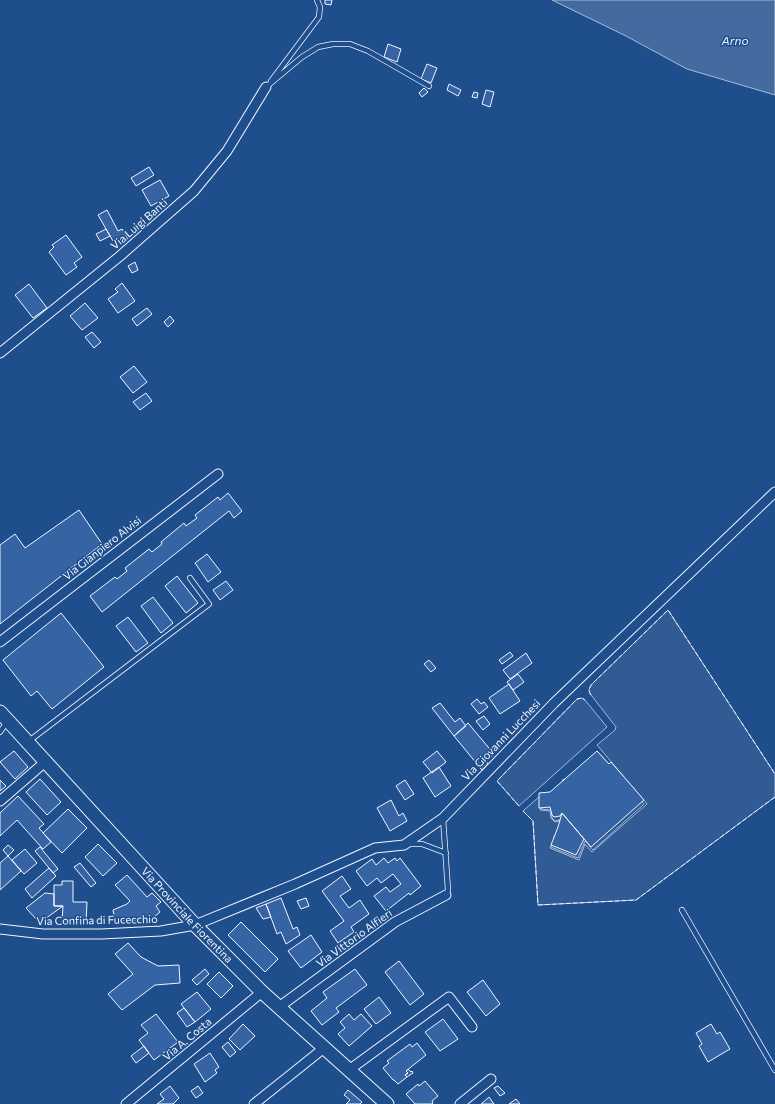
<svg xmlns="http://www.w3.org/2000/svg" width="775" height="1104" font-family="Commissioner,sans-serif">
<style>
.green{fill:#305b95;stroke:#a8bbd7}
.water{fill:#446ba0;stroke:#a8bbd7}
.building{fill:#3563a3;stroke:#f2f6ff}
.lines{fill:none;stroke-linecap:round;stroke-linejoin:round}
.lane-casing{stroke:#f2f6ff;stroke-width:6}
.street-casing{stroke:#f2f6ff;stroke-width:11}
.secondary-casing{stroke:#f2f6ff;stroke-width:15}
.lane{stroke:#1f4e8c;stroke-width:4.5}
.street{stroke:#1f4e8c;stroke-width:9}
.secondary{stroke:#1f4e8c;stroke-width:13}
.fence{stroke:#f2f6ff;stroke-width:1;stroke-dasharray:5 2;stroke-linecap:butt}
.labels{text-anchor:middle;stroke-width:3;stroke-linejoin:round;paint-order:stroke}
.street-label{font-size:11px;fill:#f2f6ff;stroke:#1f4e8c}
.water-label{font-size:12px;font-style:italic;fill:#f2f6ff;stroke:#1f4e8c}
</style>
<rect width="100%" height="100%" fill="#1f4e8c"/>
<!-- green -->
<path class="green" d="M668,610L775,774V797L636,900L538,905L533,821L523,811L540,796V810L550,811L551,818L555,822L559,821L561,819L557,833L554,836V837L557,833L562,818L559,820L555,821L552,818L551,810L541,809V796L553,793L564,782L562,780C571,777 582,768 586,761L587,762L598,752L644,804L593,850L585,841L578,858L551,847L552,843L550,848L579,860L585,844L592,852L647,804L597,745L615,730L616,727L591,695C588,691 589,688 592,684Z
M582,698L585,700L607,727L519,806L497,781L577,699Z"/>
<!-- water -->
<path class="water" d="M552,0H775V95L687,69L626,36Z"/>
<!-- building -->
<path class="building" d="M325,0H332L331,5L325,4Z
M388,44L401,49L397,62L384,57Z
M427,64L437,68L431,83L421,79Z
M449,84L461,90L458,96L447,90Z
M424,88L428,92L422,97L419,93Z
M486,90L494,92L490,107L482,104Z
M474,92L478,93L477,98L472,97Z
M149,167L154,175L136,186L131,178Z
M160,180L169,196L151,206L142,190Z
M107,210L118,231L122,229L128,239L119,244L116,239L113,241L98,215Z
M106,229L110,236L100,241L96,234Z
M66,235L82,257L74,263L77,267L66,275L49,252L54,247L52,245Z
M135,262L138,270L132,273L128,266Z
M122,283L135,301L118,313L108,299L118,292L115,289Z
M29,284L47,308L33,318L15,295Z
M85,303L98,318L82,330L70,316Z
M147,308L152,314L137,326L132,319Z
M170,316L174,321L168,327L164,322Z
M92,332L101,342L94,348L85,337Z
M134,366L147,382L133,393L120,377Z
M146,393L152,401L140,410L133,402Z
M228,493L242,511L234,518L229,511L102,612L90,596L115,577L117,579L127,571L125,568L149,549L152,552L162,544L161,542L184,523L186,526L197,518L195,515L218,497L220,500Z
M79,510L102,544L0,624V545L15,534L25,548Z
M207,554L221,572L208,582L195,563Z
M177,576L198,603L186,613L165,586Z
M226,581L233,590L220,600L213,590Z
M153,597L173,623L161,633L141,606Z
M61,613L104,667L52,709L37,691L31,696L3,660Z
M128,617L148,643L136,652L116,626Z
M510,652L513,656L502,664L499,660Z
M526,653L532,663L510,679L503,670Z
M429,660L436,668L431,672L424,664Z
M518,674L524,682L513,690L507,682Z
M509,684L520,701L500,714L489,698Z
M477,699L481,704L484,702L488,707L479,714L471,704Z
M440,703L455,722L460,718L466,726L454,736L432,708Z
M484,716L490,724L483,730L476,721Z
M468,723L494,754L486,761L488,764L482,770L454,736Z
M14,751L28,767L15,779L0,762Z
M437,751L446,762L432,773L423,762Z
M597,751L609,764L611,762L644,800L591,847L562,813L560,816L554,817L552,815L550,807L539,808V793L550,792Z
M439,767L451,786L435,797L423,778Z
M40,779L61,802L47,815L26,792Z
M0,780L6,786L0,791Z
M405,780L414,794L405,800L396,786Z
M18,796L44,824L39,828L51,842L43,849L17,820L0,836V813Z
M391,800L399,816L403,813L407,821L390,831L377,808Z
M68,809L87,828L62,853L43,833Z
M562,813L584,839L576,855L551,845L558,827Z
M98,844L117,863L103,876L85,857Z
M8,845L14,850L8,856L3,850Z
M40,847L58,869L53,873L35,851Z
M25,849L37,863L24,874L12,860Z
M8,856L21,871L0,890V863Z
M384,858L388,863L395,858L397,861L400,858L421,886L410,895L409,893L386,911L374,896L386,887L390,892L401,884L393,874L381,883L377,878L367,886L356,871L372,859L376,865Z
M80,863L96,883L91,887L74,867Z
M49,868L56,876L32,898L25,889Z
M127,875L147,897L152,893L161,902L156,906L160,912L153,918L146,919L142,915L136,921H115L113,910L127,904L130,901L115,885Z
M342,876L351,889L340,896L349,908L360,900L369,914L351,927L354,932L338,943L330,931L344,921L322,891Z
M62,881H73V902H87L86,923L62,922L63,906H54V885H62Z
M45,893L54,894V906H63L42,921L37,920L26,908Z
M281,898L293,929L297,927L300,935L286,944L281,932L277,934L266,904Z
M306,898L309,906L301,909L297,901Z
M266,904L271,917L263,919L256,908Z
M241,922L278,959L265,972L228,935Z
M311,935L322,952L301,968L288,951Z
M128,943L141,957L158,966L179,965L180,983L155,985L122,1010L108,994L133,974L115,954Z
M399,961L424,994L410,1005L385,972Z
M205,969L209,974L197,985L192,980Z
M355,969L367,985L336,1008L339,1012L322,1025L311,1011L327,998L323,992Z
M219,972L233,986L221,998L207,984Z
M483,980L500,1004L486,1016L467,992Z
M197,992L211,1009L195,1022L181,1004Z
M379,997L391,1013L376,1024L364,1009Z
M184,1008L195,1022L187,1027L177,1013Z
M156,1014L178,1042L154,1060L139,1040L148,1033L141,1025Z
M349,1014L354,1020L361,1014L372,1026L349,1046L338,1034L345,1028L340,1022Z
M443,1019L458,1039L440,1051L425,1032Z
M243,1024L255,1036L240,1050L229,1039Z
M711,1024L717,1034L720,1032L730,1049L708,1062L699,1046L702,1044L696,1033Z
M228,1042L236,1052L230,1057L222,1047Z
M417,1043L426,1055L406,1071L408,1073L405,1075L407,1077L398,1084L394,1080H393L383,1068L389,1063L387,1061L410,1044L412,1047Z
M144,1046L149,1053L136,1063L131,1056Z
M210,1053L219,1067L215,1070L217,1073L205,1082L194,1064Z
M408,1069L411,1072L412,1071L413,1073L407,1077L405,1075L408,1073L406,1071Z
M425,1081L438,1096L432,1101L433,1103L432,1104H415L406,1094L418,1084L419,1086Z
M170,1086L179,1098L173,1104H157L164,1099L160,1094Z
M198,1086L203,1093L196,1098L191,1091Z
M498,1086L505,1093L500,1096L494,1088Z
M348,1090L362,1102L360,1104H346L350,1100L344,1095Z
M489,1097L494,1104H481Z
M516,1099L520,1104H509Z"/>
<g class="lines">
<defs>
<path id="lane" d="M271,81L319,17L320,7L317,0
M266,87L302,57L318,47L333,44H350L368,51L429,86
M0,732L7,722
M29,741L209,604L190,578
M443,818L448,890L446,895
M407,844H422L446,853
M682,910L775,1070"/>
<path id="street" d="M0,353L120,256L194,191L227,151L266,87
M0,642L218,474
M0,801L45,762
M0,929L43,934H101L161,931L195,925L295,884L375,848L404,845L443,818L554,703L775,492
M279,1007L395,922L446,895
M349,1070L449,997L472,1027
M126,1104L262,992
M254,1104L324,1048
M460,1104L491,1079"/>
<g id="secondary">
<path id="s1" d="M0,712L195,925L262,992L387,1104"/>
</g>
</defs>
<!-- lane casing -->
<use href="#lane" class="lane-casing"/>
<!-- street casing -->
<use href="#street" class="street-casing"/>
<!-- secondary casing -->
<use href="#secondary" class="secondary-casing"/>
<!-- lane -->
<use href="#lane" class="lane"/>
<!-- street -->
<use href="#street" class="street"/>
<!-- secondary -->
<use href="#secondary" class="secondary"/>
<!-- fence -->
<path class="fence" d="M591,695C588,691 589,688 592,684L668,610L775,774
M519,806L497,781L577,699L582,698L585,700
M523,811L533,821L538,905L636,900L775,797"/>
</g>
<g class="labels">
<!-- street labels -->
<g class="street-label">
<text transform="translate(139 224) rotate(-41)" y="4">Via Luigi Banti</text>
<text transform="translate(102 548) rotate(-38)" y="4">Via Gianpiero Alvisi</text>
<text transform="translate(501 740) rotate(-46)" y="4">Via Giovanni Lucchesi</text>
<text dy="4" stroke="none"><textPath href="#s1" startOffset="276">Via Provinciale Fiorentina</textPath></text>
<text transform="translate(97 920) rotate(-1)" y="4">Via Confina di Fucecchio</text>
<text transform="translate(354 938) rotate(-36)" y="4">Via Vittorio Alfieri</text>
<text transform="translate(187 1039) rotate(-40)" y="4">Via A. Costa</text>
</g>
<!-- water labels -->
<g class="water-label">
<text x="735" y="45">Arno</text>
</g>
</g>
</svg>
